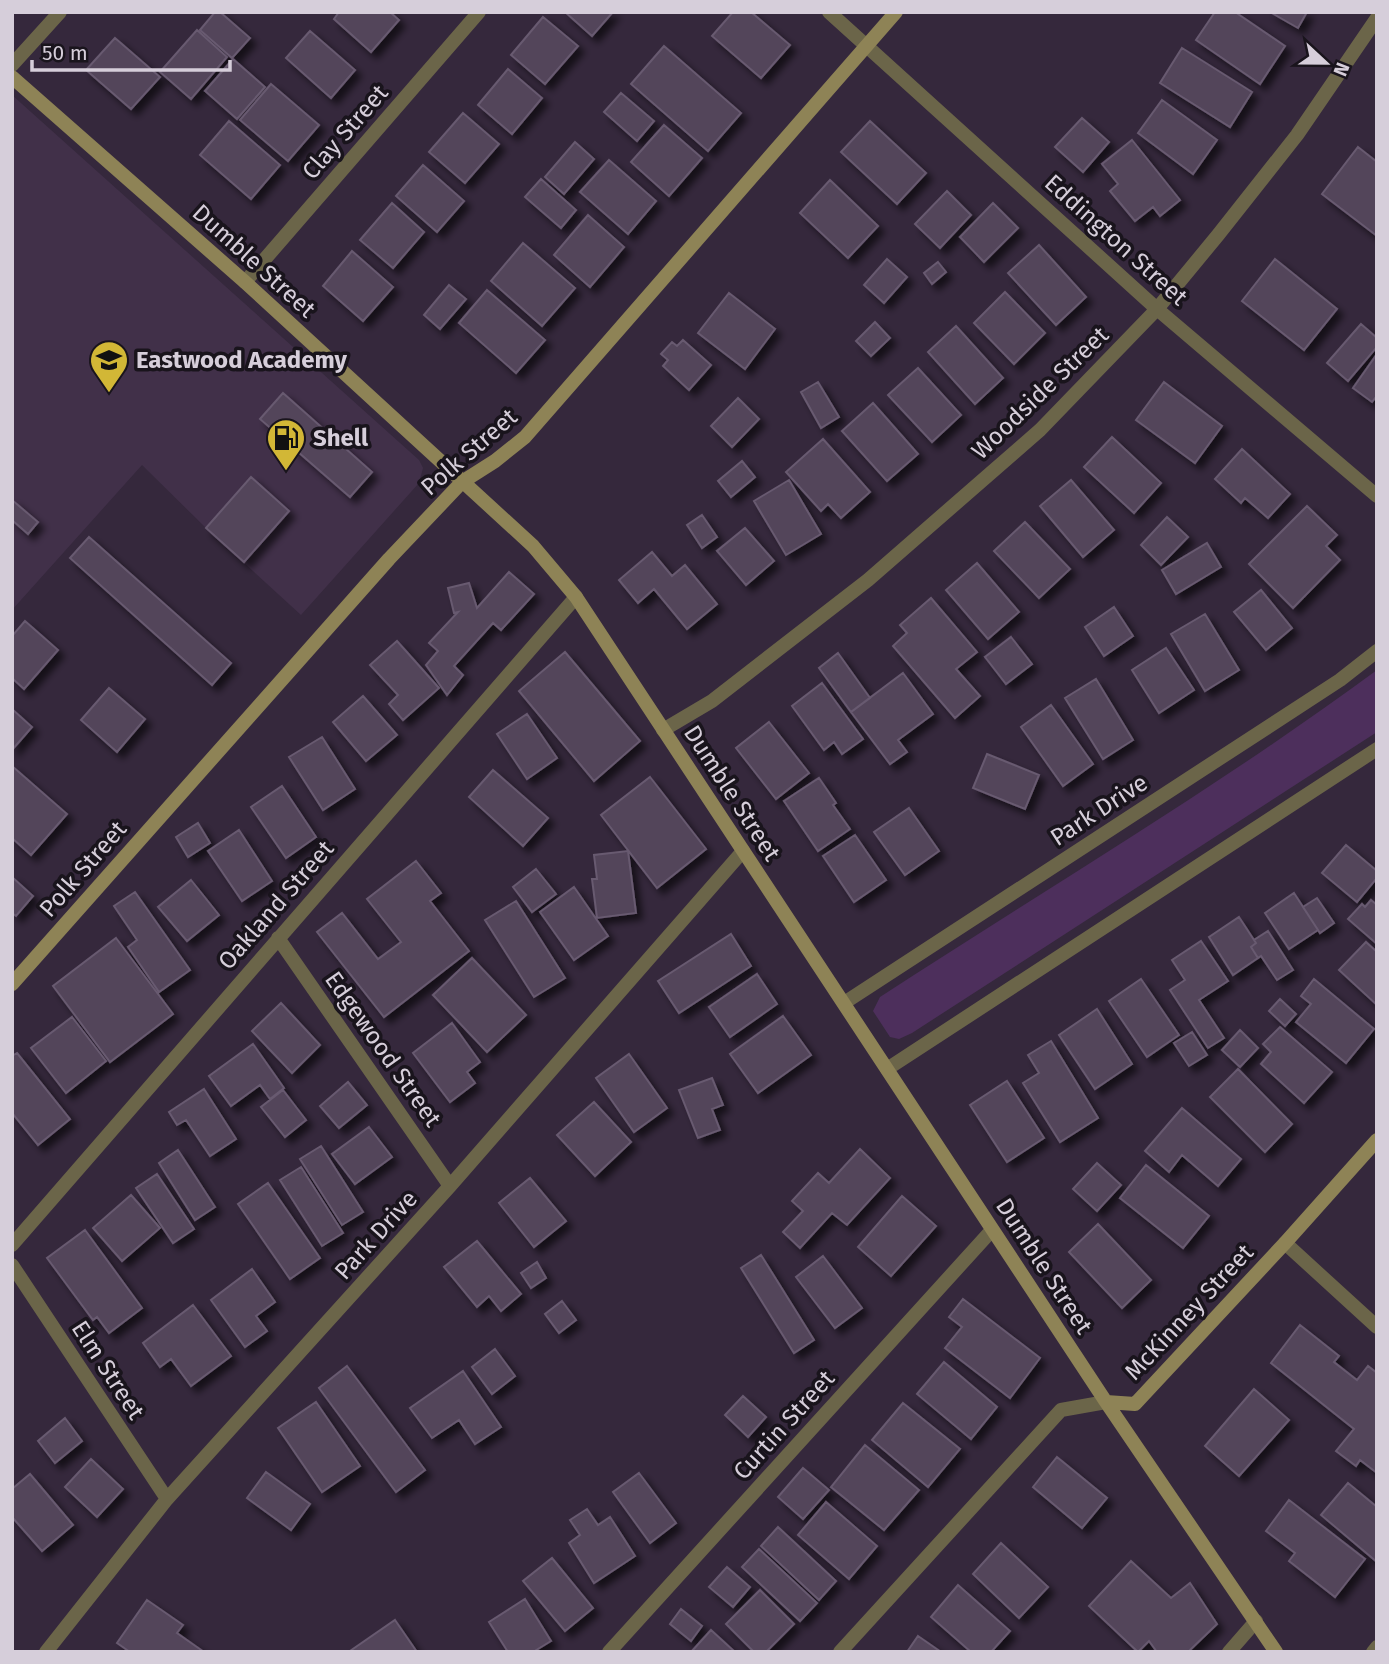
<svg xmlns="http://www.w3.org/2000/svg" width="1389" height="1664" font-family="'Fira Sans',sans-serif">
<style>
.built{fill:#413049}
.green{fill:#4d2f5c}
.building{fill:#52455a;stroke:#685a70;stroke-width:2;filter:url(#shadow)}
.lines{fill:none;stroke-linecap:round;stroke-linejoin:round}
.street{stroke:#6b6549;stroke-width:14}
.secondary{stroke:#8e8356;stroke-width:14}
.labels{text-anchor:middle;stroke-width:7;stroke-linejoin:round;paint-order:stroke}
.street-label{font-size:24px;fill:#d6ceda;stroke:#19141c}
.poi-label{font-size:24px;font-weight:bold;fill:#d6ceda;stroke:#19141c;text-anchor:start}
</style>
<defs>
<filter id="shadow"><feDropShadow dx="6" dy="6" stdDeviation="3.5" flood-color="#0009"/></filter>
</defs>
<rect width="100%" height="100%" fill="#35283c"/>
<!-- built -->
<path class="built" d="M12,95L419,460L423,468L419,483L301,615L206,528L142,465L12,610Z"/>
<!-- green -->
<path class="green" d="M1377,670V732L912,1033L899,1039L890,1037L873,1011L880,997C1046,889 1217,788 1377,670Z"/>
<!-- building -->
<path class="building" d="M215,12H220L250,38L232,58L200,30Z
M339,12H390L399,20L371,52L334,19Z
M565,12H613L592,36Z
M733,12H751L790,45L761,78L712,36Z
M1215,12H1235L1285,46L1260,84L1196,40Z
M1270,12H1307L1298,28Z
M543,17L578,46L545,84L511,55Z
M197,30L227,57L191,99L160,72Z
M310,31L355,70L331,98L286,58Z
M115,38L160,77L131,109L86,70Z
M664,46L741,113L708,151L631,84Z
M1182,48L1252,92L1230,127L1160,83Z
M233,59L265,87L237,119L205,91Z
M508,69L542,98L512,134L478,105Z
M271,84L319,125L288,161L240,120Z
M621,93L654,121L637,141L604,112Z
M1162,100L1217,140L1193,174L1138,133Z
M463,113L499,144L465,183L429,152Z
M1082,118L1109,142L1083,172L1055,147Z
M229,121L280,165L251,199L200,155Z
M870,121L926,173L897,204L841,152Z
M664,125L702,158L669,196L631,162Z
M1132,140L1180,200L1160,216L1153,207L1135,221L1110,191L1118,184L1102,164Z
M575,142L594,159L564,194L545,177Z
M1358,147L1377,162V236L1322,194Z
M609,160L656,201L628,234L580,192Z
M423,165L464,201L437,232L396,196Z
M541,179L576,210L561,228L525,197Z
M830,180L878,226L848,258L800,213Z
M947,191L971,215L940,248L915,224Z
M392,203L424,232L393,268L360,240Z
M993,203L1018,228L984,262L960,237Z
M588,215L624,247L590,287L554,255Z
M523,243L575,288L542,326L491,281Z
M1039,245L1086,297L1056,325L1008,273Z
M352,251L393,287L363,321L323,286Z
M887,259L907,277L884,303L864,285Z
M1275,259L1337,309L1304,350L1242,301Z
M938,262L946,272L932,284L924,273Z
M449,285L466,299L440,329L424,315Z
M487,290L545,340L516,373L459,323Z
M1005,292L1045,333L1014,364L974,323Z
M729,293L775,329L745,369L698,333Z
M875,322L890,338L871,356L856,341Z
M1361,324L1377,338V347L1348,381L1327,363Z
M956,326L1003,378L975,404L928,352Z
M683,340L711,365L689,390L663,366L668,360L661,354L672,342L677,346Z
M1377,354V396L1372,402L1353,388Z
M918,368L961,415L932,442L888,395Z
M818,382L839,417L821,428L801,392Z
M1164,382L1222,426L1195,463L1136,420Z
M283,393L372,472L350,497L260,419Z
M738,398L759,419L732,447L711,426Z
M873,403L918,454L887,481L842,431Z
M1112,437L1161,483L1134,513L1084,467Z
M823,439L870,492L841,518L828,504L821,511L786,472Z
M1242,449L1290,494L1268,518L1245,498L1241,503L1215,479Z
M742,461L755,477L731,497L718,481Z
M251,477L289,511L244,562L206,528Z
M789,480L821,534L786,555L754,501Z
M1071,480L1114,530L1083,557L1040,506Z
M12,500L38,522L28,534L12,520Z
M1307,506L1337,535L1326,546L1340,560L1293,608L1249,564Z
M702,515L717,537L702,548L687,525Z
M1167,517L1188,537L1161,565L1141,545Z
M1025,522L1070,569L1039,598L994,551Z
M745,528L774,561L746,585L717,551Z
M89,537L231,663L212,685L70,558Z
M1207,543L1221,567L1176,594L1162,570Z
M652,552L672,576L685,565L717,604L687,629L654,589L638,603L619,580Z
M977,563L1019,612L988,639L946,590Z
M509,572L534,594L501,630L493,623L454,666L463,675L447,695L426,665L438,651L429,643L458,612L454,613L448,588L469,583L477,608Z
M1261,590L1292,628L1266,650L1234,612Z
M931,598L977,652L956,669L980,696L955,718L893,646L907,633L900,625Z
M1114,607L1133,636L1104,656L1085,627Z
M1205,614L1239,670L1205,691L1171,634Z
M25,621L58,650L24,689L12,678V636Z
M1011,637L1032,664L1006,684L985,657Z
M397,641L439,688L403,720L389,704L398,695L370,665Z
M1166,648L1194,690L1159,713L1132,670Z
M565,652L640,741L594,781L519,691Z
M838,653L870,698L851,712L819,668Z
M903,673L933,714L898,740L907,752L890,764L851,712Z
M1096,679L1133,740L1103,759L1065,698Z
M822,683L863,739L842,754L834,742L824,750L792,706Z
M109,688L145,719L117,752L81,720Z
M363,696L397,735L366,761L333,722Z
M1051,705L1093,764L1063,786L1021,727Z
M12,709L32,727L12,750Z
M527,714L557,758L527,779L497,734Z
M769,722L809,773L776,799L736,748Z
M322,737L355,789L323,810L289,757Z
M987,754L1039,775L1025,809L973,788Z
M12,766L67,814L31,855L12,838Z
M493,770L548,818L523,846L469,797Z
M650,777L706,849L657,888L601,815Z
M819,778L836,803L833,805L850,829L818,851L784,801Z
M282,786L316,837L286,858L251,807Z
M909,808L939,851L905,875L874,832Z
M198,823L210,843L188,857L176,837Z
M239,830L272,881L242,901L208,851Z
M855,835L886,880L854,902L823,856Z
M1346,845L1377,871V878L1357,902L1322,873Z
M628,851L636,913L597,918L592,879H597L594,855Z
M416,861L441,893L430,901L469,951L384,1017L317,932L342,913L378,959L401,942L367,899Z
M536,869L556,894L532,912L513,887Z
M12,877L33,896L16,916L12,913Z
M191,880L219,915L187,941L158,907Z
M574,887L608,936L574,960L540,912Z
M135,892L190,970L159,992L128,947L137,940L114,906Z
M1294,893L1318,930L1289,949L1265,913Z
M1317,898L1334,923L1320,933L1303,907Z
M1371,900L1377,905V944L1348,919L1362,904L1365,907Z
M516,901L565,978L534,997L485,920Z
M1239,917L1256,943L1251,947L1258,958L1233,975L1209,937Z
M1268,931L1293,970L1277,980L1261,956L1258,958L1251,947L1256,943L1254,940Z
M731,934L751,966L679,1013L658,981Z
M116,938L173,1014L110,1062L53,986Z
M1201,941L1228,981L1199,1000L1224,1038L1208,1048L1170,990L1185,980L1172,960Z
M1366,942L1377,952V1005L1339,970Z
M472,958L526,1015L487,1052L433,995Z
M757,974L777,1004L730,1037L709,1007Z
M1141,979L1179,1035L1147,1057L1109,1001Z
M1314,979L1374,1029L1346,1063L1296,1022L1311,1004L1301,996Z
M1280,999L1296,1014L1285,1026L1269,1011Z
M281,1003L320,1045L292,1073L252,1031Z
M1097,1009L1132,1064L1095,1089L1059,1035Z
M783,1016L811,1055L758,1093L730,1054Z
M72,1017L106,1061L66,1093L31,1048Z
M452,1023L480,1062L467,1072L475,1083L450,1102L413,1053Z
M1280,1027L1332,1072L1304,1103L1261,1064L1271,1052L1263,1044Z
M1240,1030L1258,1048L1240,1067L1222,1050Z
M1192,1032L1207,1055L1189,1066L1174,1043Z
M1051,1041L1098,1118L1060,1142L1023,1083L1039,1073L1028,1055Z
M253,1044L284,1088L270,1099L260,1085L231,1106L209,1076Z
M17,1053L70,1119L38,1145L12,1113V1056Z
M629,1054L667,1108L634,1132L596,1078Z
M1238,1069L1292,1124L1265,1152L1210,1097Z
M712,1078L723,1105L712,1109L720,1130L698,1138L679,1090Z
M1007,1081L1044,1138L1007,1162L970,1105Z
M348,1082L367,1105L339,1128L320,1106Z
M204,1089L236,1139L210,1156L186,1120L177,1125L169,1112Z
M283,1090L306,1120L285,1137L261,1107Z
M594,1102L631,1142L595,1176L557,1135Z
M1182,1108L1241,1159L1218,1186L1182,1155L1169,1172L1145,1151Z
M369,1127L392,1157L355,1184L332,1154Z
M321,1146L363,1212L342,1225L300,1159Z
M860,1149L890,1178L847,1225L832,1213L800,1248L783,1232L803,1211L792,1201L818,1173L829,1183Z
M178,1150L215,1207L195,1220L159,1163Z
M1097,1163L1121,1185L1097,1211L1073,1189Z
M1146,1165L1209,1216L1183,1248L1120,1198Z
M301,1167L343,1233L322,1246L280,1180Z
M157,1174L194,1229L173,1243L136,1188Z
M530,1178L566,1221L534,1247L499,1203Z
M268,1183L320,1258L290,1279L238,1204Z
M131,1195L160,1228L122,1261L93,1228Z
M902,1196L936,1226L891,1276L858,1247Z
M1098,1224L1151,1280L1122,1308L1069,1252Z
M85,1230L142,1308L109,1333L97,1317L93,1320L47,1258Z
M477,1241L521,1294L501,1311L489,1296L477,1307L444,1267Z
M761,1255L814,1340L794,1353L741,1268Z
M823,1256L862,1308L835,1328L796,1277Z
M537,1262L546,1278L531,1288L521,1273Z
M252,1269L275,1302L256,1316L267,1331L245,1347L211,1300Z
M963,1299L1040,1358L1010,1398L945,1348L962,1327L949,1317Z
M562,1301L576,1320L559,1333L545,1314Z
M193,1305L231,1356L191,1386L171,1359L160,1367L143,1343Z
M1300,1325L1339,1356L1334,1362L1357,1380L1368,1366L1377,1373V1473L1360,1460L1356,1466L1336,1451L1354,1429L1271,1363Z
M495,1349L515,1376L492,1394L472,1367Z
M944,1362L997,1407L971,1439L917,1394Z
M347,1366L425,1470L396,1492L319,1388Z
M463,1371L501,1427L475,1444L459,1420L432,1438L410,1408Z
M1254,1389L1289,1420L1239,1476L1205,1446Z
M743,1396L766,1417L748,1437L725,1415Z
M316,1402L360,1466L322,1492L278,1428Z
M903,1403L960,1449L928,1487L872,1440Z
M65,1418L82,1441L55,1463L38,1441Z
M865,1445L919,1490L884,1530L831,1487Z
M1057,1457L1107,1498L1082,1528L1033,1487Z
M91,1459L123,1489L97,1517L65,1487Z
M803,1468L829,1490L803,1519L778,1497Z
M266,1472L310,1504L291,1530L247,1498Z
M639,1473L676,1523L650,1543L613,1492Z
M30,1474L73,1525L42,1551L12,1517V1489Z
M1348,1483L1377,1507V1562L1321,1515Z
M1289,1500L1365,1559L1335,1597L1289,1561L1295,1553L1266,1531Z
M826,1502L877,1546L849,1579L798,1535Z
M587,1509L598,1525L610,1517L635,1556L594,1583L569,1543L580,1535L570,1520Z
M778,1527L836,1581L819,1600L761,1546Z
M1001,1543L1048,1587L1019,1618L973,1574Z
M759,1549L817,1603L800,1621L742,1567Z
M552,1558L593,1608L565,1631L523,1581Z
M1131,1561L1171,1598L1190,1583L1217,1624L1188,1652H1157L1149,1641L1138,1652L1089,1606Z
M727,1567L750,1587L733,1607L709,1587Z
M958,1585L1010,1631L991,1652H971L931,1617Z
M760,1590L794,1624L766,1652H754L726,1624Z
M525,1599L551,1641L533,1652H508L489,1622Z
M147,1600L183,1625L177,1633L204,1652H130L117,1643Z
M681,1609L702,1626L691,1641L670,1624Z
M395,1620L417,1652H350V1651Z
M711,1630L735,1652H691Z
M918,1636L941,1652H907Z"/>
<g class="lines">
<!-- street -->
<path class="street" d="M829,12L1157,309L1377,496
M12,65L60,12
M245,282L479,12
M663,730L712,701L868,580L1040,430L1157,309L1218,235L1297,135L1377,18
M278,938L450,1186
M844,1003L1340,680L1377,651
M887,1069L1377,749
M1285,1243L1377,1327
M12,1245L576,597
M12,1265L167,1499
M46,1652L167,1499L450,1186L743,851
M609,1652L992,1230
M840,1652L1061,1410L1106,1402
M1229,1652L1256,1621
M1373,1652L1377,1647"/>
<!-- secondary -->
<path class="secondary" d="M12,77L245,282L533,546L576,597L1106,1402L1276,1652
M12,984L389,559L462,482L495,461L525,437L896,12
M1106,1402L1135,1404L1285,1243L1377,1140"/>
</g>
<!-- icons -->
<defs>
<symbol id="school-pin" viewBox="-11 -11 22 30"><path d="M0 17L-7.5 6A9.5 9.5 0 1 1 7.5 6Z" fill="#d2b736" stroke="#19141c"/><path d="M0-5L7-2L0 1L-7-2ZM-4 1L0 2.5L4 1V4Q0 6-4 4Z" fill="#111"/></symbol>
<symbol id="fuel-pin" viewBox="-11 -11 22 30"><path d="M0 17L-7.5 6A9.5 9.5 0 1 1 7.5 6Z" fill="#d2b736" stroke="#19141c"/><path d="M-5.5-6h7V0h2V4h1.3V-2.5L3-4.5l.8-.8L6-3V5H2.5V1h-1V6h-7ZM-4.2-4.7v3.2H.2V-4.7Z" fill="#111"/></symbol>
</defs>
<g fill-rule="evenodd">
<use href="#school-pin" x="87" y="338" width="44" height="60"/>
<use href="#fuel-pin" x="264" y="416" width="44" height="60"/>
</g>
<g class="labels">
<!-- street labels -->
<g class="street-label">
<text transform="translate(345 132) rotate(-49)" y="8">Clay Street</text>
<text transform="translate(1116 240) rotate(42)" y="8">Eddington Street</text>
<text transform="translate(254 261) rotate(42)" y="8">Dumble Street</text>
<text transform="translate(1040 393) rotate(-44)" y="8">Woodside Street</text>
<text transform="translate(469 452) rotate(-41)" y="8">Polk Street</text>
<text transform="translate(732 793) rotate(57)" y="8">Dumble Street</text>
<text transform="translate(1099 810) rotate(-33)" y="8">Park Drive</text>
<text transform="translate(83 869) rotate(-49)" y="8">Polk Street</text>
<text transform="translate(276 905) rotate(-49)" y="8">Oakland Street</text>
<text transform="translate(383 1049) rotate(55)" y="8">Edgewood Street</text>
<text transform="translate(376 1235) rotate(-48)" y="8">Park Drive</text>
<text transform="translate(1044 1266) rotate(57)" y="8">Dumble Street</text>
<text transform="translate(1189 1312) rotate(-47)" y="8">McKinney Street</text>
<text transform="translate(108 1370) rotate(57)" y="8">Elm Street</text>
<text transform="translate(784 1425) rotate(-48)" y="8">Curtin Street</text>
</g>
<!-- poi labels -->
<g class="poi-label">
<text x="136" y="368">Eastwood Academy</text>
<text x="313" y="446">Shell</text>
</g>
</g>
<!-- border -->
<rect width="1389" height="1664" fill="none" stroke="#d6ceda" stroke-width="28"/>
<!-- north arrow -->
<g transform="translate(1326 63) rotate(112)" stroke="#19141c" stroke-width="5" paint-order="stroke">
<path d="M0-5L12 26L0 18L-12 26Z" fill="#d6ceda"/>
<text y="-10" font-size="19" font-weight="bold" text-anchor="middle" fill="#d6ceda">N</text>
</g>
<!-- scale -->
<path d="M32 60v10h198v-10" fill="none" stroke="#d6ceda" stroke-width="3.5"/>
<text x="42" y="60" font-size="21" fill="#d6ceda" stroke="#19141c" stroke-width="5" paint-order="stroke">50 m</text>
</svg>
